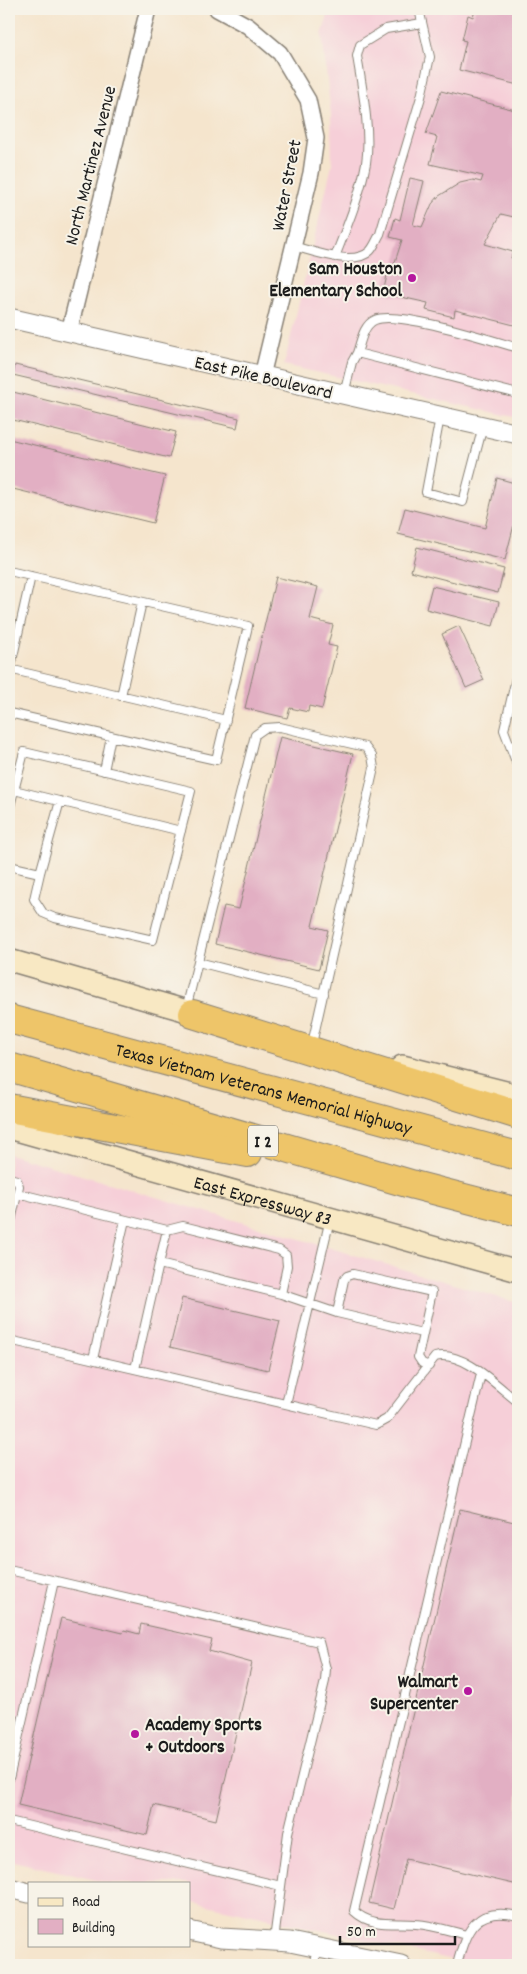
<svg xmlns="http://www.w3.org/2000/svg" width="527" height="1974" font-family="Dekko,sans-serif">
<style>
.built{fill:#f6cfd8}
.building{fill:#e2afc3}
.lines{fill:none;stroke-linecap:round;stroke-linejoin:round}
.service-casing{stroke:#888074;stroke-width:10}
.minor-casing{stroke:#888074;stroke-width:18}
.tertiary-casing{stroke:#888074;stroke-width:21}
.secondary-casing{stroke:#888074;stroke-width:24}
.motorway-casing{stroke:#888074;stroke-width:30}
.service{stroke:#fff;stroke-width:8}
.minor{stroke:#fff;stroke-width:15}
.tertiary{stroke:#fff;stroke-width:19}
.secondary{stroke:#f8e8c3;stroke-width:21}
.motorway{stroke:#eec569;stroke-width:28}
.poi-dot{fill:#b5179e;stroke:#f7f3e8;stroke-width:2}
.labels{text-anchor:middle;stroke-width:4;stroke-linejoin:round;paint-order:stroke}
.shield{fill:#f7f3e8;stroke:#5e5c59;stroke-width:1}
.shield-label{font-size:18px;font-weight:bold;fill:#1c1c1c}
.street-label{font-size:19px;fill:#1c1c1c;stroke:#f7f3e8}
.poi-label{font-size:19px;font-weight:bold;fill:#1c1c1c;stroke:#f7f3e8;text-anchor:end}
</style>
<rect width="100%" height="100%" fill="#f7f3e8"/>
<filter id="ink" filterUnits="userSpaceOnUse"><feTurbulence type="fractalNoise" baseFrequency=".02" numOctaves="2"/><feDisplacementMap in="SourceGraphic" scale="10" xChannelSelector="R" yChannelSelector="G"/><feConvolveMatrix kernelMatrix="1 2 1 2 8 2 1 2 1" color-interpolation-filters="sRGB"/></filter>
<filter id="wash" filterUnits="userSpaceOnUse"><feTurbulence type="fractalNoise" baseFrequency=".0096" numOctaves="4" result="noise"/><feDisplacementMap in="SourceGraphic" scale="20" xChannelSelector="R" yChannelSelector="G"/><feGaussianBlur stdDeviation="1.12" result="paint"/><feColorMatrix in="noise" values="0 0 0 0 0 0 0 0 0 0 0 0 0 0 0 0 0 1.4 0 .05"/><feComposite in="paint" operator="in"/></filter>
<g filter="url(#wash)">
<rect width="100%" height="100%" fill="#f5e5cd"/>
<!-- built -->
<path class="built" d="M330,9H518V418L284,365L332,165L331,115L322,35Z
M9,1154L518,1303V1965H476L189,1901V1883H109L9,1860Z"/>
<g id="blocks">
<!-- building -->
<path class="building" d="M475,9H518V85L459,70L466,41L462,40L468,15L473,17Z
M441,91L515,110L518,99V218L501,214L485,244L513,252L511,258L518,260V326L455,310L454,317L426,310L428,303L383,293L388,271L394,265L402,240L390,237L395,218L400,220L410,178L424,181L413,225L422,227L432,204L439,196L460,183L473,180L481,182L483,176L430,164L437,137L426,134Z
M15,365L239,418L237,428L13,375Z
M9,391L176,432L169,458L9,419Z
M9,439L165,476L153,523L9,488Z
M497,478L518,484V509L505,560L398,534L405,508L485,528Z
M417,547L504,569L498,593L411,571Z
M276,577L318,587L310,619L333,625L328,645L337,647L322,709L309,706L308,712L290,708L287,718L245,708Z
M432,586L499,602L493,626L426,609Z
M459,626L484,680L466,688L442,634Z
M280,737L353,754L312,926L328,930L319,969L215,944L224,906L239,909Z
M182,1298L280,1321L268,1370L170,1347Z
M460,1509L518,1523V1885L406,1859L394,1909L369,1903Z
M61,1618L123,1633L124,1630L139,1634L141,1624L212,1640L209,1651L252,1663L216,1820L154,1805L147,1835L18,1805Z"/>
</g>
</g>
<g filter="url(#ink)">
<use href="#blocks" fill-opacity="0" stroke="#888074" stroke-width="1"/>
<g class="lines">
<defs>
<path id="service" d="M293,246C312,251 354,267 370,251C374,247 377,239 380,234L421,97L430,57L419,9
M335,257C347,226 360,196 366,163C371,132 362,87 357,56L360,45L386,29L422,23
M357,353C361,342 363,325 375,320C397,310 491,340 518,348
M344,394L352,362L357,353L518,394
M440,417L426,492L463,502L483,426
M9,571L248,626L216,760L9,713
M9,669L226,720
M10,670L31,576
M518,670L504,730L518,767
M121,696L142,602
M104,771L111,736
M14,790L181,831
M9,810L24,752L191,791L153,940L55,918L43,913L34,899L40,873L9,866
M40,873L60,801
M198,962L324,994
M186,1009L255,735L265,728L280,727L365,747L372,756L374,768L312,1044
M9,1178L17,1180L19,1186L9,1229
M17,1193L167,1230L183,1226L279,1250L286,1255L287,1266L281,1294
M159,1264L167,1230
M337,1313L344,1280L347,1276L353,1274L432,1292L418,1357L422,1363L429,1366
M9,1340L376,1425L387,1419L435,1357C463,1350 497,1386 518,1402
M93,1359L125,1220
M135,1369L159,1264L281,1294L337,1313L422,1333
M286,1404L330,1219
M9,1570L319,1642L326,1669L325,1681L288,1833L274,1940
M9,1779L54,1581
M9,1821L281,1886
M466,1935C450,1931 433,1925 416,1924C394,1922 372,1928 354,1911L481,1374
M313,1965L318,1948
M457,1965C466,1930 475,1906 518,1916"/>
<path id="minor" d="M217,9L248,26L280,53L308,100L316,138L311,173L262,376
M69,332L148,9"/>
<path id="tertiary" d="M9,318L518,434
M9,1888L29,1893
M189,1931L221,1938L290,1942L401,1965"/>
<g id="secondary">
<path d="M9,960L208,1017"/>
<path d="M402,1066L518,1095"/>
<path id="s1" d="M9,1128L518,1271"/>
</g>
<g id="motorway">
<path d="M193,1014L518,1115"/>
<path id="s2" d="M9,1019L518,1156"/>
<path d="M9,1067L414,1185L518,1212"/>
<path d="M9,1108L248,1153"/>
</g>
</defs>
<!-- service casing -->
<use href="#service" class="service-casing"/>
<!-- minor casing -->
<use href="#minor" class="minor-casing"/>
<!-- tertiary casing -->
<use href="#tertiary" class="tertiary-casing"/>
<!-- secondary casing -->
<use href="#secondary" class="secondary-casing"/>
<!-- motorway casing -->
<use href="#motorway" class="motorway-casing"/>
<!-- service -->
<use href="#service" class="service"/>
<!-- minor -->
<use href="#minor" class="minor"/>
<!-- tertiary -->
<use href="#tertiary" class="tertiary"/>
<!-- secondary -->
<use href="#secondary" class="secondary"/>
<!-- motorway -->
<use href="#motorway" class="motorway"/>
</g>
</g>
<!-- markers -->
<g class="poi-dot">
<circle cx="412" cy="278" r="5"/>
<circle cx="468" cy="1691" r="5"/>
<circle cx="135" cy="1734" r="5"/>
</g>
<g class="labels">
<!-- shield labels -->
<rect class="shield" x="248" y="1125.5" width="30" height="31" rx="4"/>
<g class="shield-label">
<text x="263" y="1147">I 2</text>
</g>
<!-- street labels -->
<g class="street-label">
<text transform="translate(89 165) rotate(-76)" y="7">North Martinez Avenue</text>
<text transform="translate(285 185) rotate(-79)" y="7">Water Street</text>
<text transform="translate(264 376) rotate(13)" y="7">East Pike Boulevard</text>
<text dy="7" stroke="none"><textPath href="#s2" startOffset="264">Texas Vietnam Veterans Memorial Highway</textPath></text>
<text dy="7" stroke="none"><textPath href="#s1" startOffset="264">East Expressway 83</textPath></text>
</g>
<!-- poi labels -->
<g class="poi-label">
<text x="402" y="274">Sam Houston<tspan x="402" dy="22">Elementary School</tspan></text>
<text x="458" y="1687">Walmart<tspan x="458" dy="22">Supercenter</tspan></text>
<text x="145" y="1730" text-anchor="start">Academy Sports<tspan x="145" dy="22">+ Outdoors</tspan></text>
</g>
</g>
<!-- margin -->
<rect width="527" height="1974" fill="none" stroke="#f7f3e8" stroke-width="30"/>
<!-- legend -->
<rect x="28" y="1882" width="162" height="65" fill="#f7f3e8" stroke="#9f9d96"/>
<rect x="38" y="1898" width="25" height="8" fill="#f8e8c3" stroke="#9f9d96"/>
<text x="72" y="1906" font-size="15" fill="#1c1c1c">Road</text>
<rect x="38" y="1919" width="25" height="15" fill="#e2afc3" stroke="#9f9d96"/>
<text x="72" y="1932" font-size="15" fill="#1c1c1c">Building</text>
<!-- scale -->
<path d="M340 1936v8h115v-8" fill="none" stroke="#1c1c1c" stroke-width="2.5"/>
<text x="347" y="1936" font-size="15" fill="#1c1c1c" stroke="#f7f3e8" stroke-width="4" paint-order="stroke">50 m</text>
</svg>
